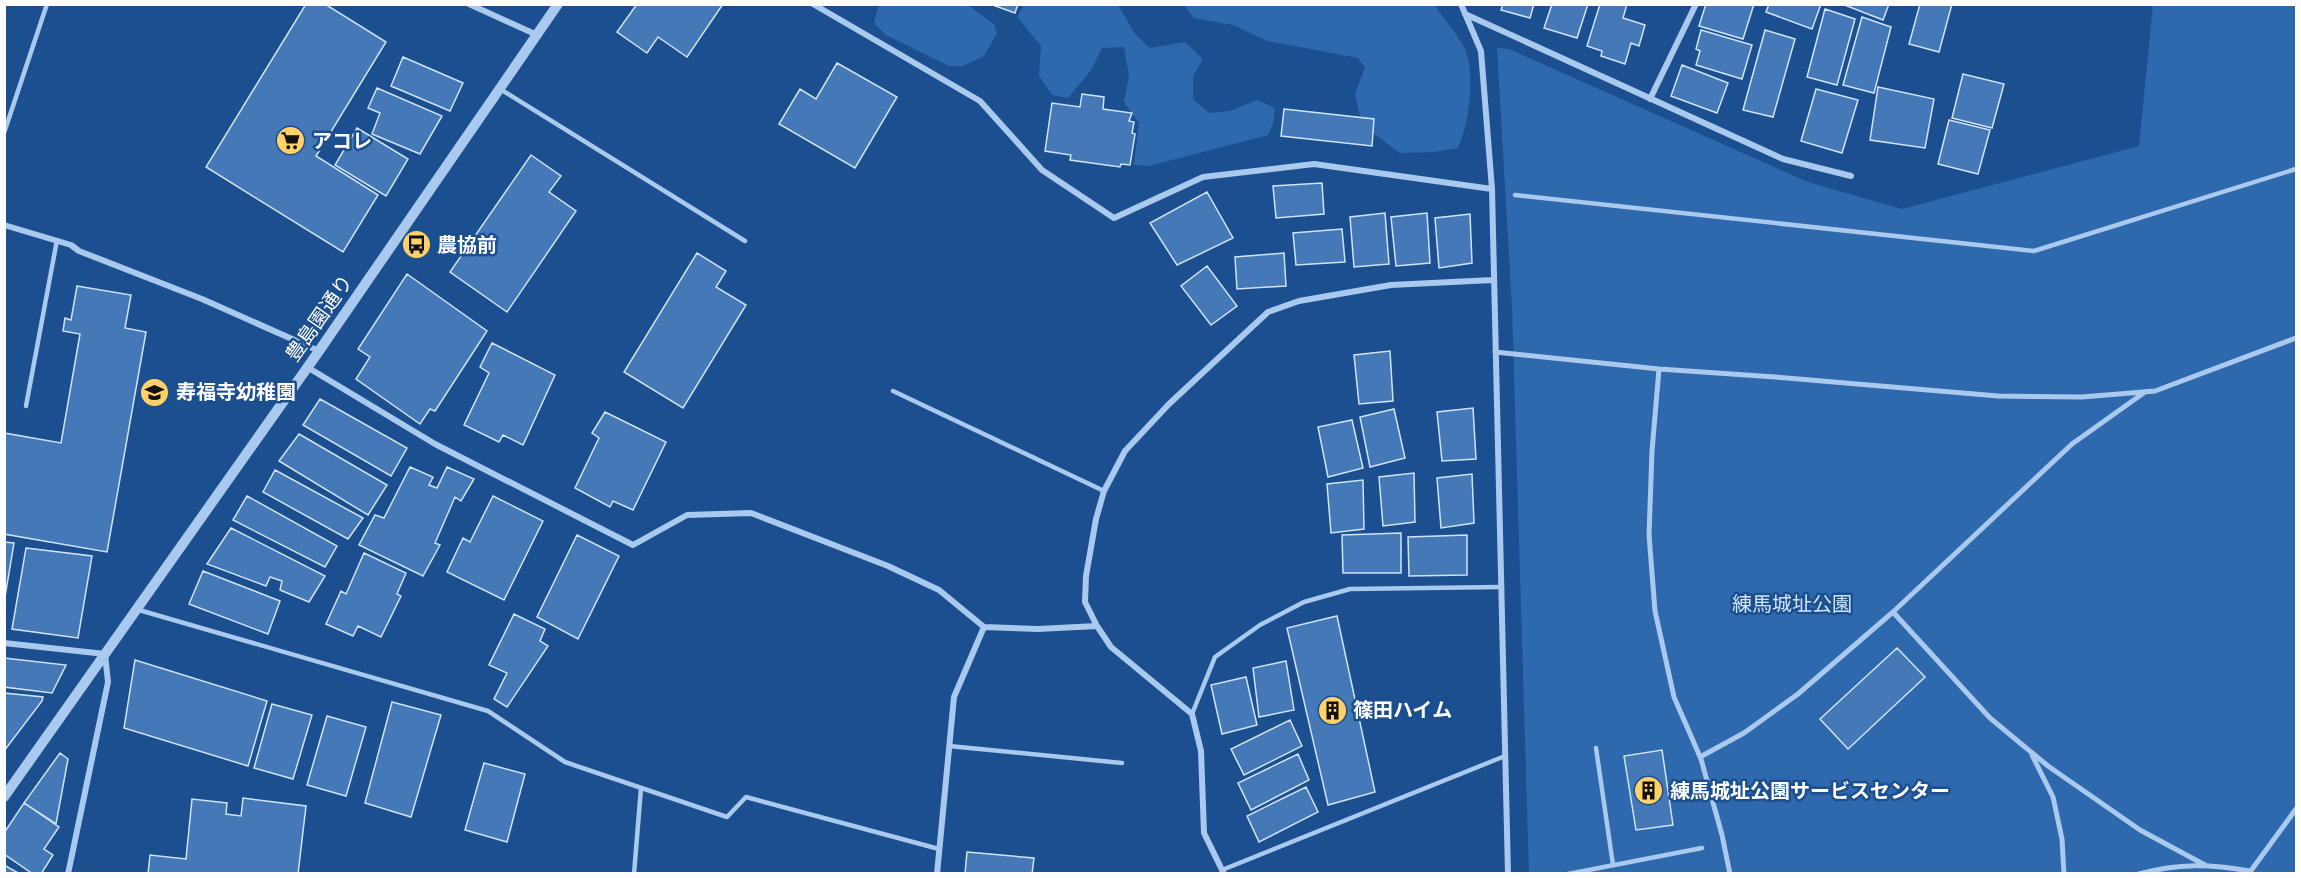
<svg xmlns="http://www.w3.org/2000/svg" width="2301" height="878" font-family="Poppins,'Noto Sans JP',sans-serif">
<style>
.green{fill:#2e69ad}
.building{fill:#4478b7;stroke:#cfe3fa;stroke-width:1.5}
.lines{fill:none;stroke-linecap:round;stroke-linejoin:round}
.service{stroke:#a9c9ee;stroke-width:4.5}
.pedestrian{stroke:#a9c9ee;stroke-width:5}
.minor{stroke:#a9c9ee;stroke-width:6}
.tertiary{stroke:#a9c9ee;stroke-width:10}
.labels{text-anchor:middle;stroke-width:5;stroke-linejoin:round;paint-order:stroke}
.poi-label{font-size:20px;font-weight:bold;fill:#fff;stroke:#1b4f8f;text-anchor:start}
.street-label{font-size:20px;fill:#fff;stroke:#1b4f8f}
.park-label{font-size:20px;fill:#cfe3fa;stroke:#1b4f8f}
</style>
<rect width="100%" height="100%" fill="#1b4f8f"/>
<!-- green -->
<path class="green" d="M879,4L968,5L994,24L997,33L984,56L963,66H949L886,35L874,23Z
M1024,5H1118L1135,34L1150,48L1185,42L1203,59L1193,76V99L1209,113L1230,111L1257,100L1275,108L1273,124L1268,135L1149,166L1134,165L1139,123L1124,102L1129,76L1124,47L1102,48L1092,69L1068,98L1052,95L1039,76L1041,46L1017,17Z
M1184,5H1434C1443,17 1461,39 1466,51C1475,77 1469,124 1458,148L1434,152L1400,153L1362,125L1355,93L1365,68L1358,58L1267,41L1233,25L1194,18Z
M2153,5H2296L2295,873H1529L1512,307L1497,48L1509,49L1808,182L1902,209L2139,146Z"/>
<!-- building -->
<path class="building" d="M306,4H325L386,42L316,156L378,195L343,252L206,167Z
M637,4H723L687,57L658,37L647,53L617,32Z
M990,4H1018L1015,13Z
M1503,4H1534L1530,18L1501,10Z
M1552,4H1588L1577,38L1544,28Z
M1600,4H1627L1623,18L1645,25L1639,46L1631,43L1625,64L1601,56L1602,51L1587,46Z
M1706,4H1754L1743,39L1699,26Z
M1769,4H1821L1812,29L1766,12Z
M1842,4H1889L1883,20Z
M1920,4H1952L1939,52L1909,44Z
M1825,9L1855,19L1837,85L1807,77Z
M1862,17L1891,27L1874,93L1843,85Z
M1701,30L1752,45L1742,79L1696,65L1700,51L1696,49Z
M1765,30L1795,39L1773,117L1743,110Z
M403,57L463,83L450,111L391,86Z
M837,63L897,97L855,168L779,124L800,89L816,99Z
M1682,65L1728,83L1717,113L1671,96Z
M1963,74L2004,84L1992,128L1952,118Z
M1878,87L1934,99L1925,148L1870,140Z
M377,88L442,116L420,154L372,134L380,113L368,108Z
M1816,89L1858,100L1842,153L1801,141Z
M1082,94L1104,97L1103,109L1132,113L1129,121L1134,122L1132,133L1135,134L1130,165L1121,164L1120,167L1070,160L1071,155L1045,151L1052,103L1080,107Z
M1284,109L1374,119L1372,146L1281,136Z
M1949,120L1990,130L1978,174L1938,164Z
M357,128L408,159L386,196L335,165Z
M531,155L561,176L549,192L576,211L507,312L450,272Z
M1322,183L1324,214L1276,218L1273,186Z
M1207,192L1233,238L1177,265L1150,223Z
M1385,213L1389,264L1354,267L1350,217Z
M1427,213L1430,263L1396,266L1391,217Z
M1470,214L1472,263L1439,268L1435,218Z
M1342,229L1345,262L1296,265L1293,233Z
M697,253L726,271L716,287L746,305L683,408L624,372Z
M1284,253L1286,286L1237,289L1235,257Z
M1207,266L1237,306L1211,325L1181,286Z
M407,274L487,331L435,411L430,409L420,424L356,379L370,357L358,349Z
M77,286L131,295L125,328L146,332L107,552L4,534V433L61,443L80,334L63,331L65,318L71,320Z
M492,343L555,375L523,445L503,435L499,442L464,425L489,373L480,367Z
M1390,351L1393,401L1359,404L1354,355Z
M320,399L407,448L391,476L303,425Z
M1473,408L1476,459L1442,461L1437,412Z
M1394,409L1405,458L1370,467L1360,417Z
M605,412L666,442L633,510L613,501L610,507L575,488L599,438L592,433Z
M1352,420L1363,468L1328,477L1318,427Z
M299,434L387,485L368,515L279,461Z
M410,467L433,477L429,485L437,488L447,467L474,479L461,501L455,497L435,543L440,545L423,576L359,545L375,515L384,518Z
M275,470L363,518L348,539L263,492Z
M1414,473L1415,522L1383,526L1379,477Z
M1472,474L1474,523L1441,528L1437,478Z
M1363,480L1364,529L1331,533L1327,484Z
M247,496L337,546L325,567L233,520Z
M493,496L543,521L504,600L447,572L463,538L470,542Z
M231,528L325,576L309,602L280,590L282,581L270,577L266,586L207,564Z
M1401,533V573H1343L1342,535Z
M577,535L619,556L578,639L537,617Z
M1467,535V575L1409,576L1408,537Z
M4,542L14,543L4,603Z
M26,548L92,556L78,638L12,629Z
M364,553L406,573L397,594L401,596L381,637L358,626L353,636L326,624L341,591L346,594Z
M203,571L280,601L268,634L189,604Z
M514,614L545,629L540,641L548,646L507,707L494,699L507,673L489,665Z
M1337,616L1375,792L1328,805L1287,628Z
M1897,648L1925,677L1848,749L1820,719Z
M4,658L66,665L52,693L4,687Z
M135,660L267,701L248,766L124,728Z
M1286,661L1294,710L1259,717L1253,668Z
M1246,677L1257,725L1222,734L1211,685Z
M4,693L43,697L42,701L4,751Z
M392,702L441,715L411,817L365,803Z
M272,704L312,715L293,779L254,768Z
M327,716L366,727L346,796L307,785Z
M1290,720L1302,746L1244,775L1231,749Z
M1662,750L1673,825L1636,830L1624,756Z
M60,753L68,759L56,824L24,803Z
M1298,754L1309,780L1251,810L1238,783Z
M484,763L525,774L507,842L465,830Z
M1306,787L1318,812L1259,842L1247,816Z
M243,798L306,806L298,874H148L150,855L186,859L192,799L227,803L226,814L241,816Z
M24,803L59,827L44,849L53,855L41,874H33L4,854V833Z
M967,852L1034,858L1032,874H965Z
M4,865L20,874H4Z"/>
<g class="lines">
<!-- service -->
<path class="service" d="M500,89L745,241
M4,133L47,4
M1515,195L2034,251L2296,169
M893,391L1104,491
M26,406L57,240
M139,610L488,711L565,762L727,817L746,797L939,849
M1192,714L1215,657L1260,625L1304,602L1350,589L1501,587
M949,746L1122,763
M1596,748L1613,865
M1222,870L1505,756
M634,874L641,788
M1568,874L1702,848"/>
<!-- pedestrian -->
<path class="pedestrian" d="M1495,352L1659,369L1775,377L1998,396L2082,397L2155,391L2296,338
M1659,369L1652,451L1649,535L1655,611L1674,697L1701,759L1722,835L1730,874
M1893,612L1990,718L2048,766L2140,830L2205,865
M2032,755L2053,797L2062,839L2064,874
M1700,757L1744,733L1798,694L1893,612L2072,444L2145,392
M2250,872L2296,809
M2139,874C2179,863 2210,864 2250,871"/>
<!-- minor -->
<path class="minor" d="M469,4L537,35
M813,4L980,101L1042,170L1114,218L1203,177L1314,164L1492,189
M1461,4L1481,51L1492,189L1508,874
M1465,14L1783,159L1851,176
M1650,99L1696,4
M4,225L71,245L79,251L202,299L319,351
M307,367L435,444L633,545L687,515L751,513L888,566L939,590L984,627L1038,629L1097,626
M4,643L105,654L108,682L68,874
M937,874L954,697L984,627
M1224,874L1204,833L1201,751L1192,714L1111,647L1097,626L1085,602L1086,576L1096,519L1104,491L1125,451L1169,404L1268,312L1299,301L1391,285L1493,280"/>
<!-- tertiary -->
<path class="tertiary" d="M4,797L319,351L558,4"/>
</g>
<!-- icons -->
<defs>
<symbol id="supermarket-disc" viewBox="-11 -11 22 22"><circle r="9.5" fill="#ffd166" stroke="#1b4f8f"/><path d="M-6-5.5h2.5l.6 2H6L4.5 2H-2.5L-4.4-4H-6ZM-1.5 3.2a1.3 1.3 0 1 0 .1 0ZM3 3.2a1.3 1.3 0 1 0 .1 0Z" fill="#111"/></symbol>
<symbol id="bus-disc" viewBox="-11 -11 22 22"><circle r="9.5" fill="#ffd166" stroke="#1b4f8f"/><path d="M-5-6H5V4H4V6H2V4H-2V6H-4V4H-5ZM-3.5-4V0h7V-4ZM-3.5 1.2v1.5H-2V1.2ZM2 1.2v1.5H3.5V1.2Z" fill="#111"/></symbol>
<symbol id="school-disc" viewBox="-11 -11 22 22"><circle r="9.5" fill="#ffd166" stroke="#1b4f8f"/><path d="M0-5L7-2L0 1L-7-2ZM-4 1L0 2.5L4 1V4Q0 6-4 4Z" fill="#111"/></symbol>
<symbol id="building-disc" viewBox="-11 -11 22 22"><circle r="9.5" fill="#ffd166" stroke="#1b4f8f"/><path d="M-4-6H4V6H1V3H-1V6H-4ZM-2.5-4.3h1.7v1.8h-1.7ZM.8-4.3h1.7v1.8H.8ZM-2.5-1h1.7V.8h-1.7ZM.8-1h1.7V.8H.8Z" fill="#111"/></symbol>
</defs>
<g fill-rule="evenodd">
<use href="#supermarket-disc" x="274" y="124" width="33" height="33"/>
<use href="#bus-disc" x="400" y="228" width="33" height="33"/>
<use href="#school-disc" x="138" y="376" width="33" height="33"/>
<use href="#building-disc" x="1316" y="694" width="33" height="33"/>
<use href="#building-disc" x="1632" y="774" width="33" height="33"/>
</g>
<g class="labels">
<!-- poi labels -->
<g class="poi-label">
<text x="312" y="148">アコレ</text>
<text x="437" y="252">農協前</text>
<text x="176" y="399">寿福寺幼稚園</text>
<text x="1353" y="717">篠田ハイム</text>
<text x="1670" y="798">練馬城址公園サービスセンター</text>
</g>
<!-- street labels -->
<g class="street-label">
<text transform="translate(319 318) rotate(-55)" y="7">豊島園通り</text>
</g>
<!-- park labels -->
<g class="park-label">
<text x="1792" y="611">練馬城址公園</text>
</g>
</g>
<!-- border -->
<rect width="2301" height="878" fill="none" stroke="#ffffff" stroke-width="12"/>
</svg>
